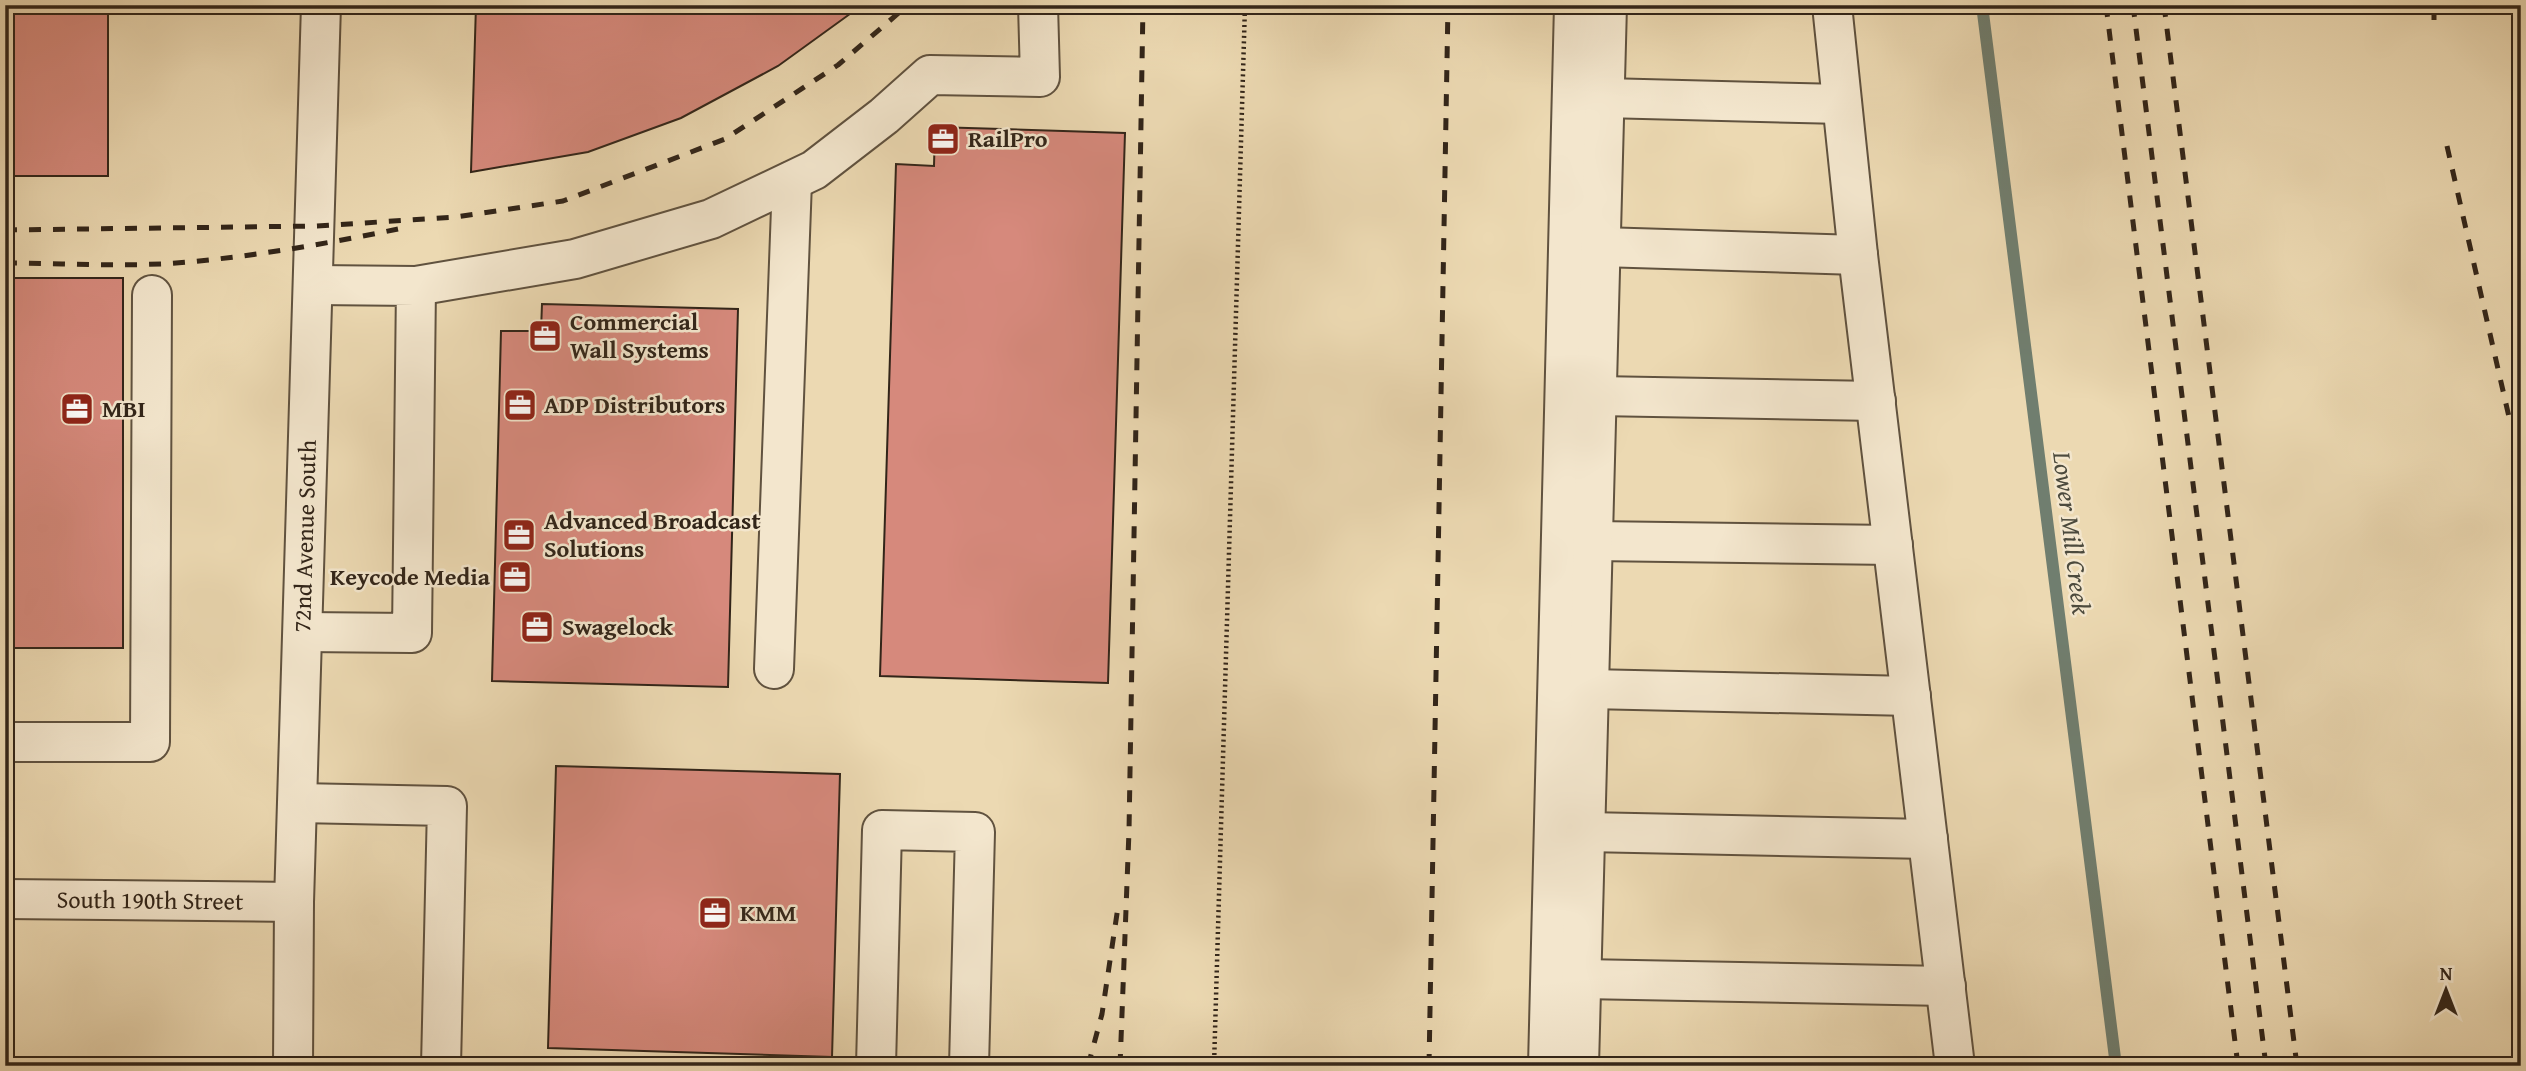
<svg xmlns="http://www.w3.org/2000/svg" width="2526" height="1071" font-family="'Gentium Book Plus',serif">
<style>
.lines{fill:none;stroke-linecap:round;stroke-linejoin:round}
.stream{stroke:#707e6f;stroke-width:12}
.building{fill:#d6897c;stroke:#322519;stroke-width:2}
.minor-casing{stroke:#60523f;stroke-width:42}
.path{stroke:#322519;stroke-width:4.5;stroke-dasharray:2 3.5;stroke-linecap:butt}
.minor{stroke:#f3e6cd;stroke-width:38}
.rail{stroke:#322519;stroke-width:5;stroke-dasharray:12 12;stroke-linecap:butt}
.labels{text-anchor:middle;stroke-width:5;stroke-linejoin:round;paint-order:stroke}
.poi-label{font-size:24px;font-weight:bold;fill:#322519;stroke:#f3e6cd;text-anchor:start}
.street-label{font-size:24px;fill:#322519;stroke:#f3e6cd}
.water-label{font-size:26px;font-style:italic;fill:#4c4a3d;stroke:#f3e6cd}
</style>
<rect width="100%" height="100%" fill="#ecd9b2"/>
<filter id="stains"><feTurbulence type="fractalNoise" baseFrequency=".00286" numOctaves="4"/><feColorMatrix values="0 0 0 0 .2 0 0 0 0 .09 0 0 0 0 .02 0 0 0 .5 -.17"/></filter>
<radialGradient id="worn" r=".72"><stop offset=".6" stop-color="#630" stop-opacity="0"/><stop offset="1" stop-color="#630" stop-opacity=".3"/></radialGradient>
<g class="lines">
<!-- stream -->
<path class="stream" d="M1982,5L2116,1066"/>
</g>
<!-- building -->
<path class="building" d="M5,5H108V176H5Z
M476,5H855L854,11L778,66L681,118L588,152L471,172Z
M935,127L1125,133L1108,683L880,676L896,164L934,166Z
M5,278H123V648H5Z
M542,304L738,309L728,687L492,681L501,331H541Z
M556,766L840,774L832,1057L548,1048Z"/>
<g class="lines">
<defs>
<g id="minor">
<path d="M1832,5L1858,255L1955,1066"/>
<path d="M1604,98L1842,104"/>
<path d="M1601,247L1858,255"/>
<path d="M416,286L575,259L711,219L814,170L884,116L930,75L1040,77L1038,5"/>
<path d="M1597,396L1876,401"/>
<path d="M1593,541L1893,545"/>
<path d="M303,632L412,633L416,286L315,285"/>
<path d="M774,669L792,181"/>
<path d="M1589,689L1911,696"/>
<path d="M5,742H150L152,295"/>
<path d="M298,803L447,806L441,1066"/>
<path d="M1586,832L1928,839"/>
<path id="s1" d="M5,899L294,902"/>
<path d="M1582,979L1946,986"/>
<path id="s2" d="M293,1066L294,902L321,5"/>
<path d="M876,1066L882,830L975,832L969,1066"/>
<path d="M1548,1066L1574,5"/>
<path d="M1579,1066L1607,5"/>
</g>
</defs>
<!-- minor casing -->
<use href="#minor" class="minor-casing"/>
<!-- path -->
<path class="path" d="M1214,1066L1245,5"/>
<!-- minor -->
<use href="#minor" class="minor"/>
<!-- rail -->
<path class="rail" d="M2106,5L2238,1066
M2133,5L2266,1066
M2164,5L2297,1066
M2434,20V5
M2447,146L2509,417L2521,436
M5,230L317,226L456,217L563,201L725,139L838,65L908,5
M5,263C62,263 120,267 176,263C251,257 325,244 398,229
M1088,1066L1102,1014L1118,907
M1120,1066L1129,831L1143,5
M1429,1066L1448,5"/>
</g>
<!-- icons -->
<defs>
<symbol id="office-square" viewBox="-11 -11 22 22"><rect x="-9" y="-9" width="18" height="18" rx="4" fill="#8f2418" stroke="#f3e6cd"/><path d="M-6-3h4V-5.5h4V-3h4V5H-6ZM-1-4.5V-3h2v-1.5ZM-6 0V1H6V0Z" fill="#fff"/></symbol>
</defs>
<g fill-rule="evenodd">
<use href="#office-square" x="924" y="120" width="38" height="38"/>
<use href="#office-square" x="526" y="317" width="38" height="38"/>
<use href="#office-square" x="501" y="386" width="38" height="38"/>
<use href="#office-square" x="58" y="390" width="38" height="38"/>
<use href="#office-square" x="500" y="516" width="38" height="38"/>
<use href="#office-square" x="496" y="558" width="38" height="38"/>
<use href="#office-square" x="518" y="608" width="38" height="38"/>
<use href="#office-square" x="696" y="894" width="38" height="38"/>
</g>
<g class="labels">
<!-- poi labels -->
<g class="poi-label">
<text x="968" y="147">RailPro</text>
<text x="570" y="330">Commercial<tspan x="570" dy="28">Wall Systems</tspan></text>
<text x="544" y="413">ADP Distributors</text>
<text x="102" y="417">MBI</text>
<text x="544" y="529">Advanced Broadcast<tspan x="544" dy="28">Solutions</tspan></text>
<text x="490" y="585" text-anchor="end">Keycode Media</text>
<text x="562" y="635">Swagelock</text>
<text x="740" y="921">KMM</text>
</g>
<!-- street labels -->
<g class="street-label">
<text dy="8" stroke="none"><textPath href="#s2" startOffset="530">72nd Avenue South</textPath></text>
<text dy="8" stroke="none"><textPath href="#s1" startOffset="145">South 190th Street</textPath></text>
</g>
<!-- water labels -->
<g class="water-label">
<text transform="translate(2072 533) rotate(83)" y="9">Lower Mill Creek</text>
</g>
</g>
<!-- margin -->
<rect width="2526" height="1071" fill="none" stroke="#ecd9b2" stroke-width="28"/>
<rect x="7" y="7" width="2512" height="1057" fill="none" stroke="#322519" stroke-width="3.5"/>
<rect x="14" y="14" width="2498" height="1043" fill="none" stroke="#322519" stroke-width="2"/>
<!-- north arrow -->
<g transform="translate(2446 990)" stroke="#f3e6cd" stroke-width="5" paint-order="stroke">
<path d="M0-5L12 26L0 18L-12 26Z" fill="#322519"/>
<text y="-10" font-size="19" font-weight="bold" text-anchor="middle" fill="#322519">N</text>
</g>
<rect width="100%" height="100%" filter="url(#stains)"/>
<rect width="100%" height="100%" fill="url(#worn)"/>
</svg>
